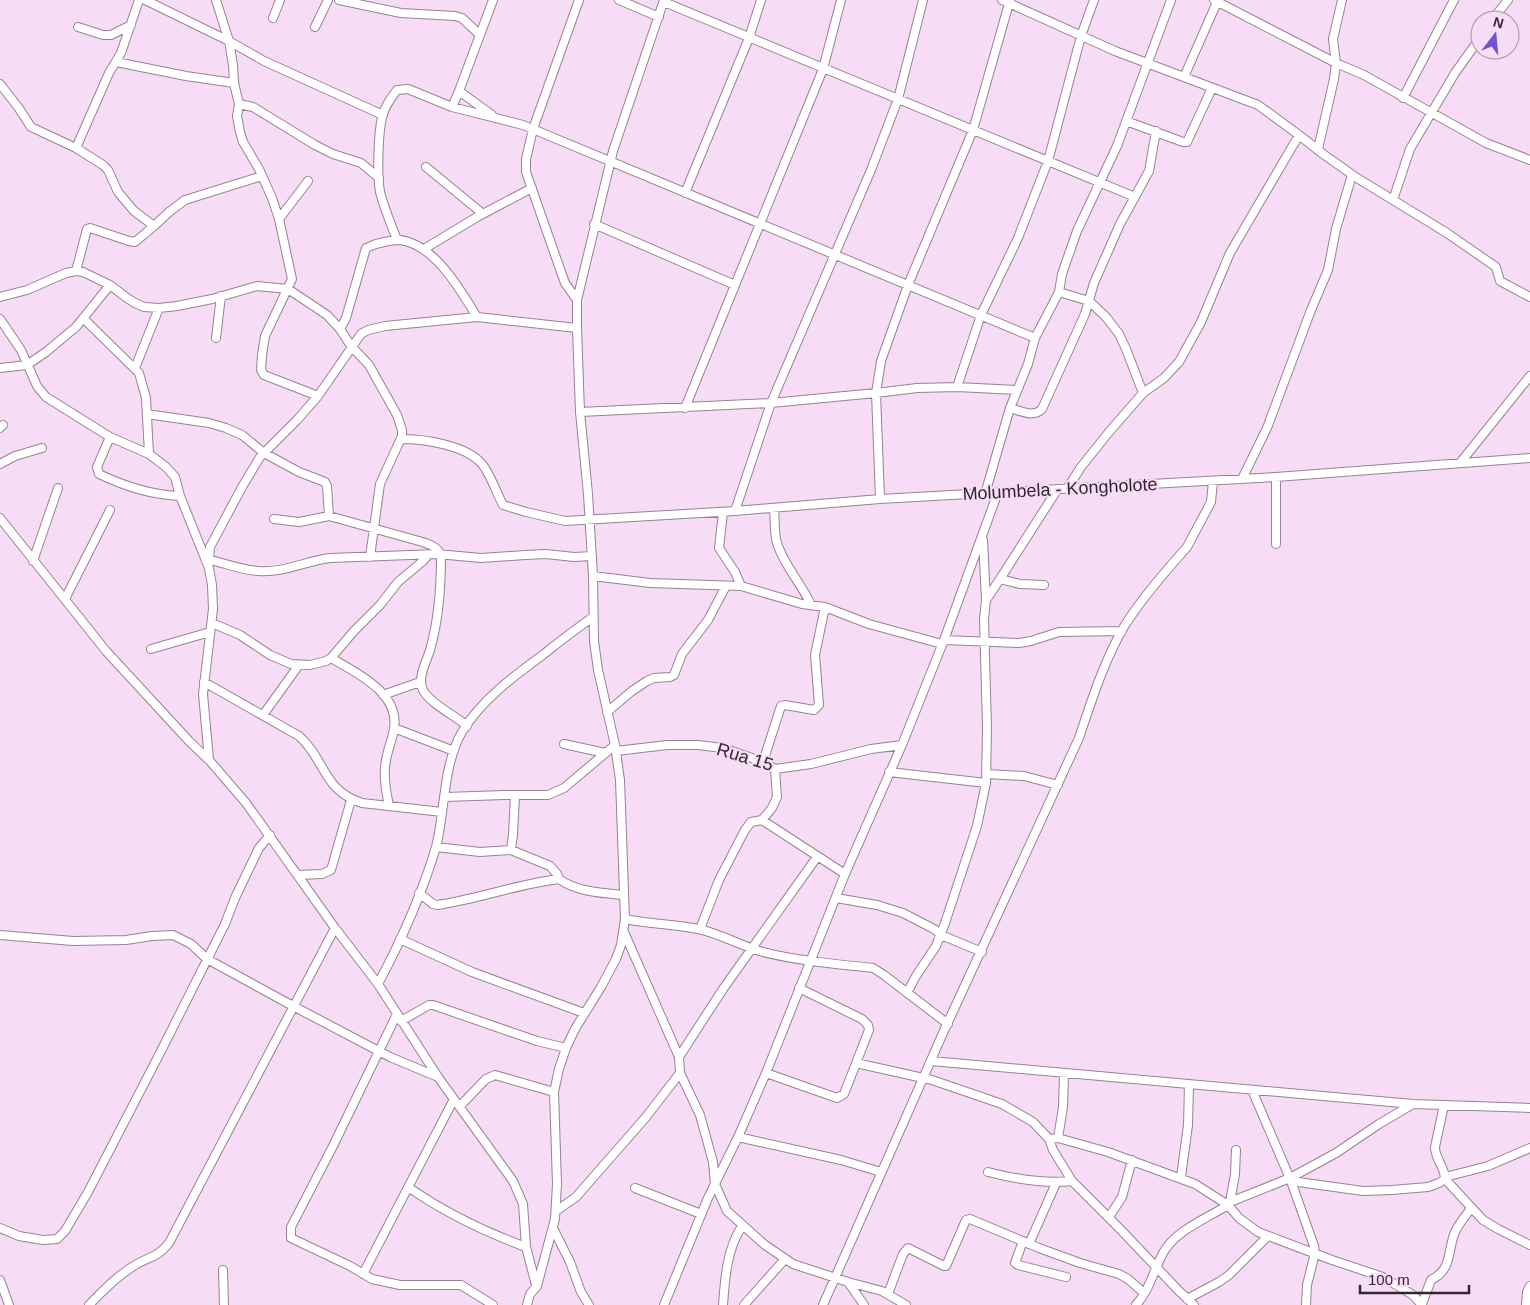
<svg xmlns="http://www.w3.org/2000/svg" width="1530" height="1305" font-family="Helvetica,sans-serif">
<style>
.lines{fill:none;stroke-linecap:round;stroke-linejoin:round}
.minor-casing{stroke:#998097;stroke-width:10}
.minor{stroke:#fff;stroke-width:8}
.labels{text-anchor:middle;stroke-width:4;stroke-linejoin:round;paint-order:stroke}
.street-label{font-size:18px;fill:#312731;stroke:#f7dcf5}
</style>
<rect width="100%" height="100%" fill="#f7dcf5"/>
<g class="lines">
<defs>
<path id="minor" d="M145,0L229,41L264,61L383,115
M216,0L229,41L233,65L234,83L239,104L237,116L240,132L243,142L259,169L272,198L279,219L292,279L265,336L262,355L261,370L264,375L318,396
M339,0L401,13L455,16L462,18L480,35
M619,0L659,17
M1002,0L1115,51L1258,105L1299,135L1323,154L1357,178L1447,233L1496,267L1500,281L1530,297
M1214,0L1336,63L1364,75L1486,143L1530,160
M664,2L1135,197
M273,18L280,0
M1492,20L1508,0
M78,27L103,35H111L131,25
M315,27L328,0
M116,62L186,76L234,83
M1184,77L1218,0
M0,84L18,107L31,127L76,148L103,165L108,170L118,192L134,211L154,226
M459,91L492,115
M1403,98L1454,0
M239,104L253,107L315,145L333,154L361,163L379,178
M452,107L459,91L493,0
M1126,121L1183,142H1187L1212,88
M76,148L109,73L121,53L139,0
M1318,149L1334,79L1336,63L1333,39L1342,0
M426,167L483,214
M685,193L749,38L761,0
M1393,200L1410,149L1455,73L1480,38
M279,219L308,181
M594,224L735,285
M397,240C391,224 384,208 380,192C377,174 378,130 383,114C386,104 391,98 397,90L408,89L452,107L523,125L1035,338
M424,249L477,217L532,188
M76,271L87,229L90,228L129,241L135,242L154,226L169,212L185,200L262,176
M1059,292L1089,301L1106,317L1119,334L1126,349L1143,393
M0,297L27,290L66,273L76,271L83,272L110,285L127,298L135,303L144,307L159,308L177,306L212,299L257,286L288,289L327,315L340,329L351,346L369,365L397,415L402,430V436L380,484L370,557
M577,300L565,283L560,269L526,172V159L533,129L579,0
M0,319L21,350L37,386L46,397L110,437L149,454L166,467L175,477L180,496L209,568L212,585L213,609L203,694L209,760
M84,319L139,373L146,398L149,454
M340,329L346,318L366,248C372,245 378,243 384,242C389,241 395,240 400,240C434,244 460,289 477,317
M216,338L221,296
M0,368L27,365L46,352L76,327L110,285
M135,368L159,308
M957,387L981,315L1018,238L1048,161L1081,36L1094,0
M685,408L823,69L841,0
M1010,408C1021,411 1033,418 1042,409L1085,314L1094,283L1120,224L1149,171L1156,131
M580,412L771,403L876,393L917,388L957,387L1017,390
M147,414L209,423L226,428L242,435L264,453L299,472L325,482L327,486L329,516
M0,428L3,425
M110,437L97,467L99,474C124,486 151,495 180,496
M401,439C424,439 466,445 482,464C491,475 496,492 503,505L526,512L565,521L735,511L880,499L1276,477L1530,458
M1460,463L1530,376
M0,464L15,456L42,448
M1276,477V544
M1242,479L1267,428L1311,310L1328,270L1336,229L1352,175
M1067,489L1081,467L1109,432L1143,393L1164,378L1179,362L1201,322L1230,253L1299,135
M985,494L1010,408L1028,364L1035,338L1059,292L1062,274L1077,231L1117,146L1171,0
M880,499L876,393L881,361L908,285L973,130L1010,0
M774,508C775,519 774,533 777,543C784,566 802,584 811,605
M735,511L771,403L871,170L898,99L923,0
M723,512L719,548L735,572L741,586
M0,518L106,651L189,741L209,760L246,803L335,928L378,984L438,1077L513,1181L523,1204L526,1247L536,1285
M274,519L299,522L329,516L419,541C428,544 438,546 441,556C441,588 439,619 430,650C426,663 417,678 423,690C429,703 456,716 467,726
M205,559C223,562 240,570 258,571C284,573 306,561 330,558L437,554L481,558L525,555L546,554L574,557L592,556
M209,559L210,547L242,487L260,457L297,420L318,396L361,334L368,330L385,326L477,317L577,328
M33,561L58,488
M593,576L650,583L741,586L802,604L825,607L869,624L942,644
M1000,579L1020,584L1044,585
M65,599L110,510
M986,600L1000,579L1057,490
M212,623L240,635L270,655L291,664L310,665L326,661L331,658L354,631L380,605L398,582L423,561L428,555
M944,640L1019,643L1031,641L1059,632L1122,631
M151,649L210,632
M331,658C357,673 400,693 394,729C392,740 388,749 386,760C383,775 386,791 389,806
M204,682L299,736C326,760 322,790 362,803L442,812
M383,695L420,682
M607,712L632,691L647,681L654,678L670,677L674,675L682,654L708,620L726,586
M263,715L299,665
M394,728L454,751
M564,744L605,753
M616,751L667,745H698L723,748L763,762L775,769L811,764L871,749L902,745
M763,762L781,706L785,705L814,710L819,705L815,655L825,607
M889,772L986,783
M986,774L1024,776L1058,785
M445,797L504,795H548L564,788L615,745
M762,820L845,874
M436,847L480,852L511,850L550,866L557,874L559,879
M511,850L513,835L515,795
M298,875L322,874L331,870L351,800
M419,893L433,904L437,905C479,899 517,884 559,879C577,892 602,893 624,895
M836,898L877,905L903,913L934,929L941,935L982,952
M625,919C649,924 674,924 698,929C719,933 741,946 763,952C799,961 836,964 873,968L884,975L948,1024
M700,929L719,880L745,830L751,822L762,820L772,808L777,797L775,769
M624,932L679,1057L680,1073L700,1115L713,1162L715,1184L727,1211L765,1245L793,1264L848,1282L864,1305
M0,935L73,941L126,940L152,936L173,935L191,944L207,959L293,1006L390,1057L438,1077
M400,939L472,972L584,1013
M378,984C401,941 422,894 436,847C445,812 443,764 462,732C481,700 514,676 544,654C560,641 576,629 593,617
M907,993L916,976L936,946L945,923L977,826L986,783L987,728L984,619L986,600L983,540
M397,1014L333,1146L291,1227V1238L350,1266L372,1279L400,1285H461L493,1305
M401,1021L429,1005H433L537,1041L566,1048
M679,1057L723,989L817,857
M931,1061L1413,1104L1530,1108
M856,1063L932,1080L1002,1104L1033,1122L1049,1139L1053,1150L1072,1181L1121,1230L1179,1291L1194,1305
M766,1073L837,1098L844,1094L869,1030L868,1025L862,1019L799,988
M1252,1090L1291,1181L1363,1191L1392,1190L1428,1187L1439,1183L1449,1176L1488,1166L1530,1148
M1444,1105L1435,1147C1435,1159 1445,1167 1445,1179L1483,1220L1498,1229L1530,1245
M460,1106L486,1079L495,1075L554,1092
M738,1137L841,1160L881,1172
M1058,1138L1063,1107L1064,1074
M1049,1139L1058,1138L1108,1152L1195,1184L1228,1205L1239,1218L1258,1232L1332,1260L1383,1277L1413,1295L1422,1305
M988,1172C1015,1179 1044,1184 1072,1181
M1181,1177L1188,1125L1189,1085
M1291,1181L1314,1246L1315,1253L1307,1285L1306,1305
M408,1187C444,1212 485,1232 526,1247
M635,1188L701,1214
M1230,1202L1235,1174L1236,1150
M556,1211L576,1197L646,1117L680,1073
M1109,1217L1122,1197L1132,1160
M0,1228L19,1236L43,1240L57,1239L65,1231L88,1192L160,1053L225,924L235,898L259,848L270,835
M553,1228L570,1262L581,1292L589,1305
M1023,1241L1015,1263L1018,1265L1066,1277
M1029,1244L1056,1183
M223,1270L224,1305
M363,1274L454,1099
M0,1280L9,1305
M848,1282L882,1291L906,1305
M888,1294L903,1254L908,1248L944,1266H946L966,1220L970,1219L1039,1248L1080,1263L1119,1274L1128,1279L1144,1293
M1187,1299L1219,1282L1229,1275L1268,1236
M1422,1304L1431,1280C1453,1269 1447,1251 1455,1232C1459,1223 1466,1216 1471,1208
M89,1305C103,1291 119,1274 137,1264C151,1256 158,1257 169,1243L335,928
M527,1305L530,1294L537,1286L555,1219L557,1184L554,1092L559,1069L566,1048L575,1029L601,987L616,959L621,945L625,919L620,780L615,745L598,670L594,641L593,576L588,494L580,412L577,328V300L613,151L664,0
M664,1305L708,1198L738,1137L766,1073L845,874L902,745L944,640L998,492
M723,1305C725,1277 727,1249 742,1226
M744,1305L785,1259
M823,1305L943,1033L1079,738C1091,702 1105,658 1125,625C1143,597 1165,572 1187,547L1211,502L1213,481
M1136,1305C1149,1291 1154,1270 1163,1253C1176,1230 1206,1219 1228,1205L1230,1202L1290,1178L1336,1153L1379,1124L1413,1104
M1526,1305L1527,1292L1530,1286"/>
</defs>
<!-- minor casing -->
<use href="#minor" class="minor-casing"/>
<!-- minor -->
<use href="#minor" class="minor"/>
</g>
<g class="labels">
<!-- street labels -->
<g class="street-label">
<text transform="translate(1060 489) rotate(-3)" y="6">Molumbela - Kongholote</text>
<text transform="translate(745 757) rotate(17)" y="6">Rua 15</text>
</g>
</g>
<!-- north arrow -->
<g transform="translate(1495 35) rotate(16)"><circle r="24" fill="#f7dcf5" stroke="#a894a7"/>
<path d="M0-4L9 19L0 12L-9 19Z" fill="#7255ce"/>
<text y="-8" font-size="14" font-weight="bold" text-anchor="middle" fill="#312731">N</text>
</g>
<!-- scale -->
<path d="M1360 1285v8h109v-8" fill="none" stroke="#312731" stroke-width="2.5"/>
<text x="1368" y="1285" font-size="15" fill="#312731" stroke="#f7dcf5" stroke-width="4" paint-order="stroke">100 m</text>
</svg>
